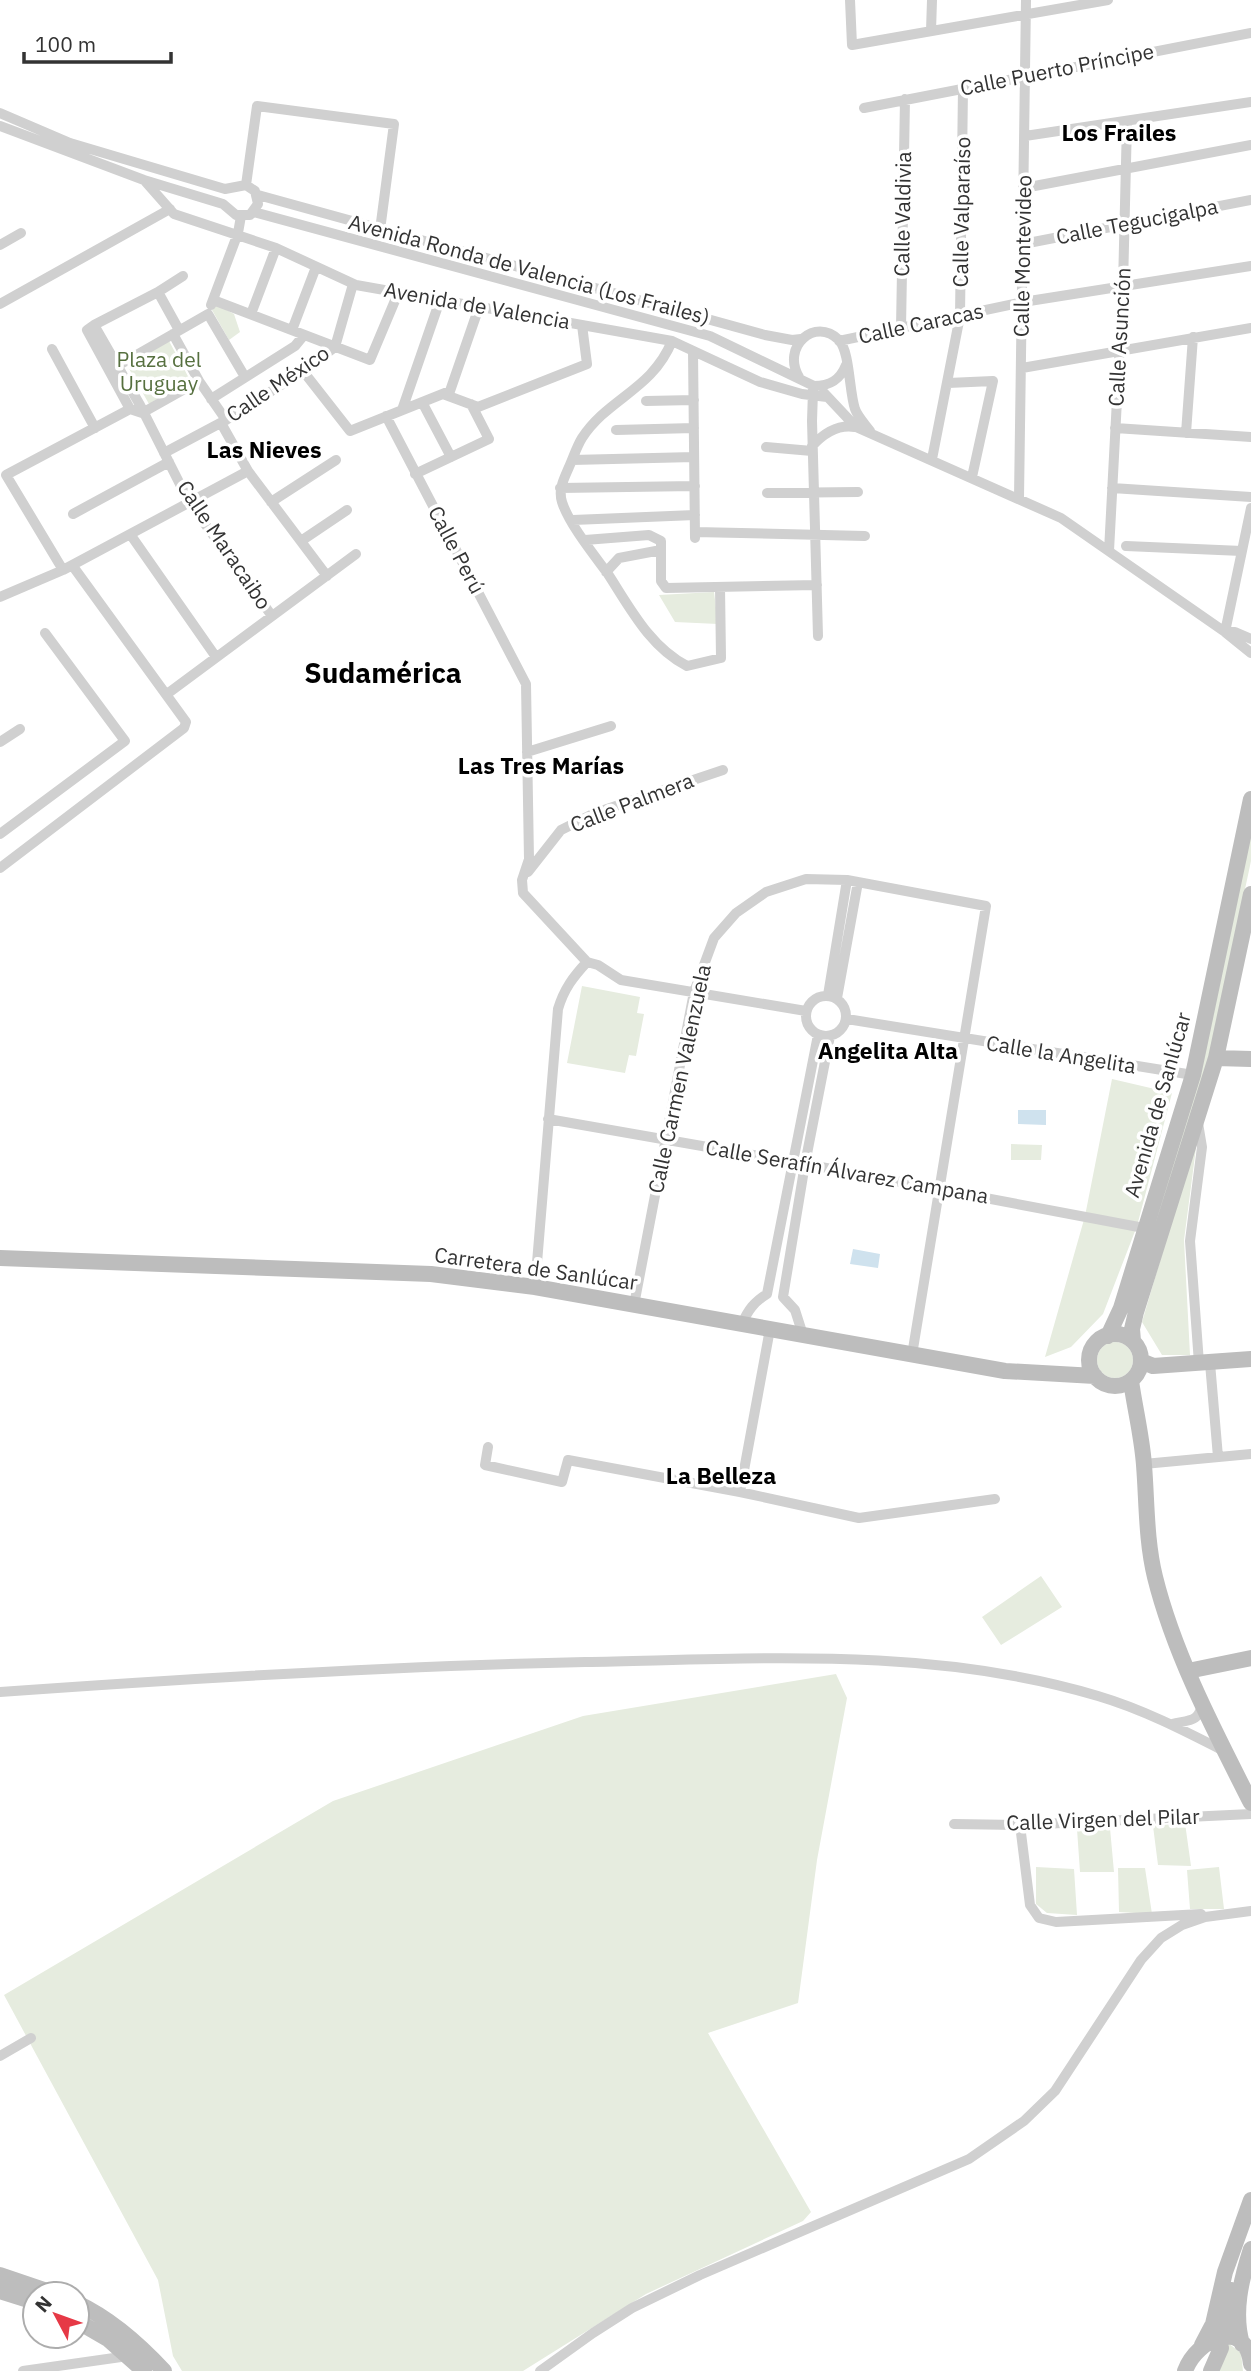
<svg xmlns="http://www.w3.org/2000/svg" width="1251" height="2371" font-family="'IBM Plex Sans',sans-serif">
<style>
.green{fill:#e6ecdf}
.water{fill:#cfe2ee}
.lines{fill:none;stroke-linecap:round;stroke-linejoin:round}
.street{stroke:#d0d0d0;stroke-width:10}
.secondary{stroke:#bdbdbd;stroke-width:16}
.labels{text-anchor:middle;stroke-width:7;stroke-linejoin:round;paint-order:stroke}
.street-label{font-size:21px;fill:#333;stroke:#fff}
.park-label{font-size:21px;fill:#56703f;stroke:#fff}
.neighbourhood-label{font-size:23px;font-weight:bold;fill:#000;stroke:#fff}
.district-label{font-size:28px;font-weight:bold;fill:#000;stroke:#fff}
</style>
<rect width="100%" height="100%" fill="#fff"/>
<!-- green -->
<path class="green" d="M215,304L234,314L240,332L229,340L212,310Z
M169,341L190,380L149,404L127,365Z
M714,592L718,624L675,622L659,595Z
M1251,819V861L1209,1058L1133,1304L1126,1302Z
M582,986L640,997L637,1013L644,1014L636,1056L629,1055L625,1073L567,1063Z
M1112,1079L1172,1093L1137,1226L1103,1314L1071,1347L1045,1357L1085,1216Z
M1195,1142L1196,1148L1184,1240L1190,1355H1162L1142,1322Z
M1011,1144L1042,1145L1041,1160H1011Z
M1097 1360a18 18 0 1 1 36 0a18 18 0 1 1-36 0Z
M1041,1576L1062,1607L1001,1645L982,1617Z
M836,1674L847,1698L817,1860L798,2003L708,2033L811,2212L803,2221L646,2294L523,2371H182L173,2356L158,2280L4,1995L333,1801L583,1716Z
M1185,1823L1191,1866L1158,1865L1153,1826Z
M1110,1828L1114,1872H1080L1077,1829Z
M1036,1867L1074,1869L1077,1915L1047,1913L1036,1904Z
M1219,1867L1224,1909H1190L1187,1870Z
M1118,1868H1145L1152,1914L1119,1912Z
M1228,2343L1241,2353L1243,2371H1216Z"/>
<!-- water -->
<path class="water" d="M1018,1110H1046V1125L1018,1124Z
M853,1249L880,1254L878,1268L850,1264Z"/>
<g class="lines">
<!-- street -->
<path class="street" d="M850,0L852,45L1108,0
M931,31L932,0
M864,108L1251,33
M0,113L70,143L225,189L246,185L255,191L258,204L250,215H236L223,204L144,180L0,126
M1025,136L1251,102
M144,180L174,214L276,248L356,285L672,341L760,382L802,394L827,397
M246,185L257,106L394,124L380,230
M1024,188L1251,145
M258,195L765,335L792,340L801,339
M254,212L710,336L814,386C830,386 840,380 846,365
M1023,244L1251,200
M0,245L21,233
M158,292L183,276
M213,300L370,360L399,291
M0,304L170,209
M211,305L238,233L241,216
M208,314L245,377
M251,314L276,248
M94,325L158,292L179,330
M901,328L905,99
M292,330L316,267
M672,341C652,390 608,398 582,438C577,446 573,458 569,467C564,479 558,489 562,502C569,524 594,555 608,574C630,608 650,647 687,666L721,658L720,587
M839,341L1023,302L1251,266
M52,349L95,428
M693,351L695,538
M1022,368L1251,328
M112,369L208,314
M303,371L350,431L450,391L479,307
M799,377C781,347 815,316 839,340C850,352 849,391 855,409C858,417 865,424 870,431
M199,381L226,420
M948,383L993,381L972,477
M813,391L812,421L818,636
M824,393L856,427L1061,518L1225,632L1251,653
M443,394L478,407L587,364L582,325
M211,399L295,346L304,335
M646,401L694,400
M422,402L451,457
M402,410L440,300
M142,413L130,409L87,330L94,325L140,405L189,502L272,616
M142,413L199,381L173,334
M386,416L526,684L529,859L522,880L523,893L587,962
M221,423L248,471L327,576
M1115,428L1251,437
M616,430L694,428
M1186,433L1193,337
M812,446C823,434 838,424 855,427
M766,447L812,451
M164,453L226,420L303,371L335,347L353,284
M932,459L960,316L963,88
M572,460L694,457
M415,474L489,439L471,404
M560,488L695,486
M1112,488L1251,497
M767,493L858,492
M1019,498L1026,0
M271,502L336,460
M73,514L169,462
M573,520L695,515
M695,532L865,536
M130,534L216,657
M585,540L649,535L661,541V581L666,588L817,585
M301,541L347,510
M1126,546L1242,551
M1109,551L1123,286L1127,122
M63,570L6,475L130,409
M606,572L619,558L661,550
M0,597L63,570L248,471
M1225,632L1251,508
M1228,632H1235L1251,639
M167,694L356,554
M0,742L20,729
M527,752L611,726
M0,834L125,741L45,633
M0,868L184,728L186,722L72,565
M528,872L561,830L595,813L723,770
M587,962L598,965L621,980L806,1011
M828,995L847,880
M806 1016a20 20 0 1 1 40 0a20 20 0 1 1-40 0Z
M837,998L858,882
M847,1019L1193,1075
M548,1119L805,1164L1144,1228
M1198,1123L1202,1147L1190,1241L1199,1363
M535,1287L558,1009C564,989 573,977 587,962
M634,1305L694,992L714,938L736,913L766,892L806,879L847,880L986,906L912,1355
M742,1324C748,1310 754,1302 767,1294L818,1035
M803,1335L795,1310L783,1297L805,1164L830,1036
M1210,1363L1218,1457
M488,1447L485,1465L562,1482L568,1460L740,1492L859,1518L995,1499
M1144,1464L1251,1454
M740,1492L770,1329
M0,1692C195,1678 390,1666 585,1662C756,1659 932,1646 1098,1696C1142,1709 1183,1730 1224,1751
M1172,1724C1187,1720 1200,1723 1202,1703
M954,1824L1020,1825L1251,1814
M1020,1825L1030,1905L1039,1918L1056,1922L1201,1914
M0,2056L31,2038
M23,2371L128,2356
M540,2371L593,2333L632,2308L700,2275L969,2159L1024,2121L1055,2091L1141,1960L1161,1938L1182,1925L1205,1917L1251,1911"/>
<!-- secondary -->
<path class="secondary" d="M1216,1058L1251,1059
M0,1258L431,1274L535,1287L1005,1371L1095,1376
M1089 1360a26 26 0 1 1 52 0a26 26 0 1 1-52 0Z
M1108,1336L1121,1308L1193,1075L1251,799
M1133,1341L1132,1329L1136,1312L1216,1058L1251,894
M1141,1361L1153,1366L1251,1359
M1131,1381C1135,1409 1142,1437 1144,1465C1147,1503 1146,1540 1155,1577C1174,1654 1215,1732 1251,1803
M1188,1671L1251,1658
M0,2275L56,2294
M0,2291L35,2302
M77,2303C111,2319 139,2344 164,2371
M77,2321L108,2339L144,2371
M1226,2326L1231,2290
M1242,2344C1233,2312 1241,2280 1251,2249
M1202,2345L1213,2324L1225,2272L1251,2200
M1185,2371C1197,2338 1246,2317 1251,2364
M1211,2371L1221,2348"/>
</g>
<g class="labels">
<!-- street labels -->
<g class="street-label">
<text transform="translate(1057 70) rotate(-11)" y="7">Calle Puerto Príncipe</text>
<text transform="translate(962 212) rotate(-89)" y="7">Calle Valparaíso</text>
<text transform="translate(903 214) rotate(-89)" y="7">Calle Valdivia</text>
<text transform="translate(1137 222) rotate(-11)" y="7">Calle Tegucigalpa</text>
<text transform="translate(1023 256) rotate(-89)" y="7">Calle Montevideo</text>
<text transform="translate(529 270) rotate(15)" y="7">Avenida Ronda de Valencia (Los Frailes)</text>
<text transform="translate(477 306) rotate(10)" y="7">Avenida de Valencia</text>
<text transform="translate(921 324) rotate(-12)" y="7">Calle Caracas</text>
<text transform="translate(1120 337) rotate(-87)" y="7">Calle Asunción</text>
<text transform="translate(278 384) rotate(-34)" y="7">Calle México</text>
<text transform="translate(224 545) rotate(56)" y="7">Calle Maracaibo</text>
<text transform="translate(456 550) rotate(62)" y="7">Calle Perú</text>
<text transform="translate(632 803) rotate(-21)" y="7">Calle Palmera</text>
<text transform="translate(1061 1055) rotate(9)" y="7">Calle la Angelita</text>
<text transform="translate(680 1079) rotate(-78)" y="7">Calle Carmen Valenzuela</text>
<text transform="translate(1158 1105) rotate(-74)" y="7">Avenida de Sanlúcar</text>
<text transform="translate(847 1172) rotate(10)" y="7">Calle Serafín Álvarez Campana</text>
<text transform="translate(536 1269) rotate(8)" y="7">Carretera de Sanlúcar</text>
<text transform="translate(1103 1820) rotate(-2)" y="7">Calle Virgen del Pilar</text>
</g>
<!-- park labels -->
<g class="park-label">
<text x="159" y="367">Plaza del<tspan x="159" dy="24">Uruguay</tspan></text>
</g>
<!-- neighbourhood labels -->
<g class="neighbourhood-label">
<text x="1119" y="141">Los Frailes</text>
<text x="264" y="458">Las Nieves</text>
<text x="541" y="774">Las Tres Marías</text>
<text x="888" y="1059">Angelita Alta</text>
<text x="721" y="1484">La Belleza</text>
</g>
<!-- district labels -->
<g class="district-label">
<text x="383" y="683">Sudamérica</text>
</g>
</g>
<!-- north arrow -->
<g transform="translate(56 2315) rotate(311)"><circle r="33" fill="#ffffff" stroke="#adadad" stroke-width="2"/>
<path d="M0-5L12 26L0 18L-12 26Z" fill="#e63946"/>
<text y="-10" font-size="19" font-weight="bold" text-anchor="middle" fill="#333333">N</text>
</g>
<!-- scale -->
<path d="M24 52v10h147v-10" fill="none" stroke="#333333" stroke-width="3.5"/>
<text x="35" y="52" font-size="21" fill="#333333" stroke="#ffffff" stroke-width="5" paint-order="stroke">100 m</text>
</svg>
